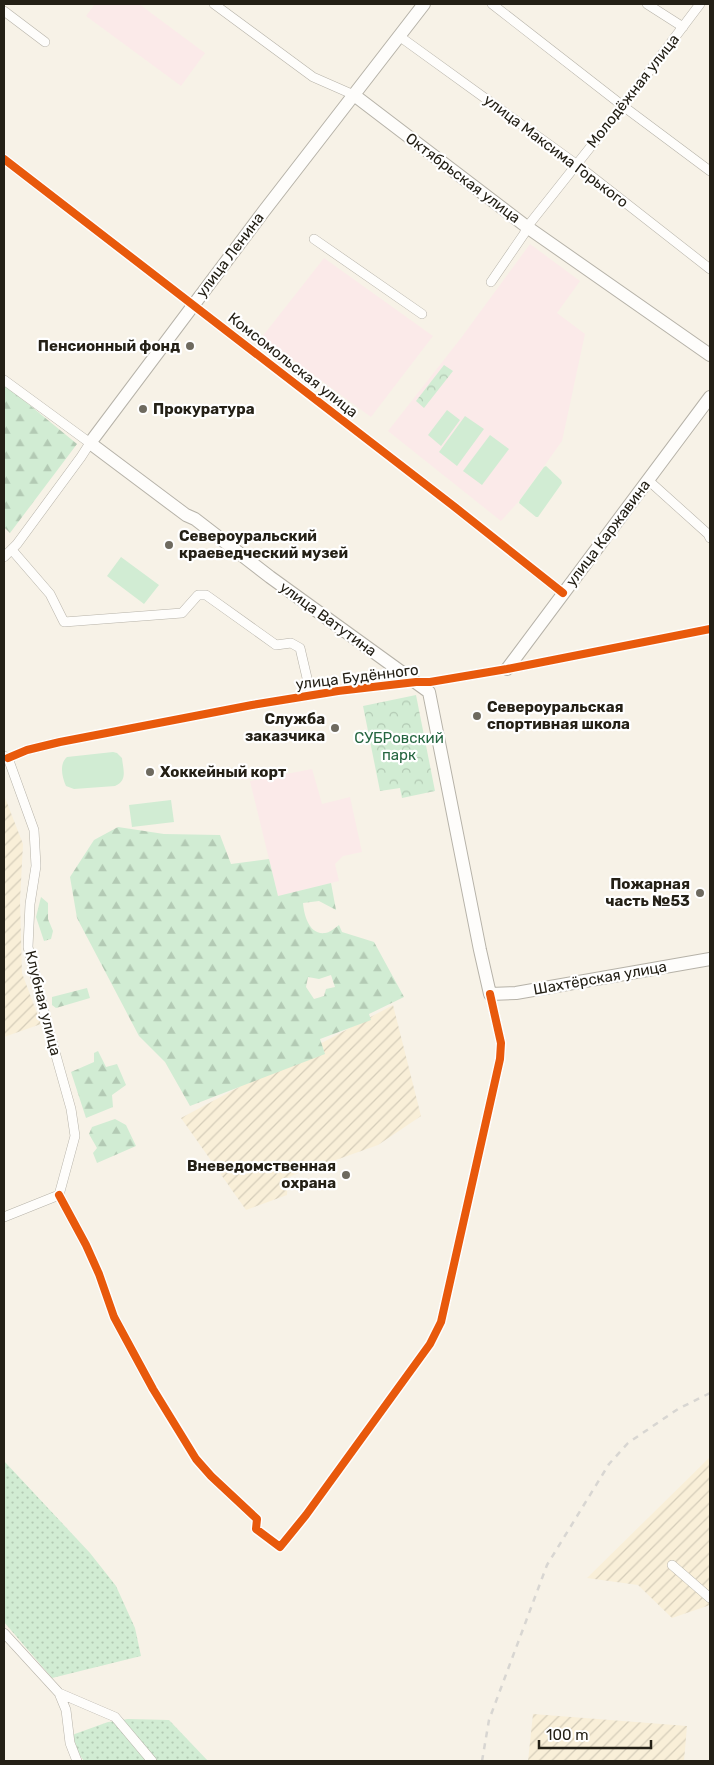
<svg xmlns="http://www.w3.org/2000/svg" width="714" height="1765" font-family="Rubik,sans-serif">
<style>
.industrial{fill:url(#industrial-furrows)}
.education{fill:#fbeae9}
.grass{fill:#d1ecd3}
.forest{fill:url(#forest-firs);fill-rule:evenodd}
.park{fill:url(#park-crowns)}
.garden{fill:url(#garden-dots)}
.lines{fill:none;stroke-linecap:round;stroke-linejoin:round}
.street-casing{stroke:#b6b2a8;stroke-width:10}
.secondary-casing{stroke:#b6b2a8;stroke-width:14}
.street{stroke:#fefdfb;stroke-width:9}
.secondary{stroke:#fefdfb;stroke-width:12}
.rail{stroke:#d8d6d2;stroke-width:2.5;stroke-dasharray:6 6;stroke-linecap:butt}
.cycleway-casing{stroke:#fff;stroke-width:11}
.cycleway{stroke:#e8590c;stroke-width:8}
.poi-dot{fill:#6e6a5f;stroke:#fff;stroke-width:2}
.labels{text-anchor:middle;stroke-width:4.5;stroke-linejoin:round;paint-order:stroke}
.street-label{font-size:15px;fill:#242016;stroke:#fff}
.poi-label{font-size:15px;font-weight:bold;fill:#242016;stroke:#fff;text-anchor:end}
.park-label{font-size:15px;fill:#256640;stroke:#fff}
</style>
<defs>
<pattern id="industrial-furrows" width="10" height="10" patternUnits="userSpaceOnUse" patternTransform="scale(1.25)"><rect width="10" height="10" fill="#f9efd8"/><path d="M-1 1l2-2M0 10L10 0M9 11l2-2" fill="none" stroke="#d5cdb9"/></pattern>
<pattern id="forest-firs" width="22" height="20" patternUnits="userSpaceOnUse" patternTransform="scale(1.25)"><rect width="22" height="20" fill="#d1ecd3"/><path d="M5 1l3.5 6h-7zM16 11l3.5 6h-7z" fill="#b3cab4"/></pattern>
<pattern id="park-crowns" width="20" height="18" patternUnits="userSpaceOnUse" patternTransform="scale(1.25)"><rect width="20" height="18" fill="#d1ecd3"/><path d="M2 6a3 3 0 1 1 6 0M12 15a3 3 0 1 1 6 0" fill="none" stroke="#b3cab4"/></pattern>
<pattern id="garden-dots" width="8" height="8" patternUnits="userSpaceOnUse" patternTransform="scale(1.25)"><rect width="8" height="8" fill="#d1ecd3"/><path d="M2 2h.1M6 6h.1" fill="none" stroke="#b3cab4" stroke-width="1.8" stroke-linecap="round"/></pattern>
</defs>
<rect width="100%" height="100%" fill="#f7f2e7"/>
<!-- industrial -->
<path class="industrial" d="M4,795L23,844L20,901L22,973L41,1024L4,1037Z
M393,1005L421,1116L378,1145L288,1177L287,1195L246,1210L181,1118Z
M710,1457V1605L672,1618L638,1585L587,1578Z
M533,1714L687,1726L684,1761H528Z"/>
<!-- education -->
<path class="education" d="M95,4H139L205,53L181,86L86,16Z
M530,244L580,281L557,313L585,334L562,441L520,500L501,521L388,431L461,338Z
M324,258L433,336L371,417L262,337Z
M312,769L322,804L350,797L362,852L343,856L335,864L339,881L278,896L250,781Z"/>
<!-- grass -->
<path class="grass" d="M447,410L460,420L441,446L428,435Z
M465,416L484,429L457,466L439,452Z
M490,435L509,449L482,485L463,471Z
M546,466L561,480L562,483L538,517H536L519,503L520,500L544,467Z
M121,557L159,585L144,604L107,576Z
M113,752L117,753L122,758C123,769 128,781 115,786L74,789L66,786C62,777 59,764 67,757Z
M171,800L174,822L132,827L129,805Z"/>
<!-- forest -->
<path class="forest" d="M4,384L77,444L10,533L4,527Z
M118,827L164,834L220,835L231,864L269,859L278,896L331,883L336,910L319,901L303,903C304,915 309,935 325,933C329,933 335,928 339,925L342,932L374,942L404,997L369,1014L371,1020L320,1039L325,1054L190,1106L165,1062L139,1036L77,918L70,877L94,840ZM331,975L335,987L326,989L324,996L314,999L306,987L308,977L319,979Z
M41,897L48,903V919L53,931L51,939L44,941L36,917Z
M87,988L90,998L56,1008L52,1005V997Z
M98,1051L106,1067L117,1064L126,1085L112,1095L113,1107L86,1118L71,1072L94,1062V1053Z
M115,1119L126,1125L136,1146L97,1163L93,1153L97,1148L89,1134L92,1127Z"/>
<!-- park -->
<path class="park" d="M444,365L453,371L424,408L416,401Z
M416,695L435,791L402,798L400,788L380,791L363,706Z"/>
<!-- garden -->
<path class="garden" d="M4,1461L90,1553L116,1586L135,1628L141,1656L52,1678L4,1622Z
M128,1719L169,1720L208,1761H84L79,1754L72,1735L108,1722Z"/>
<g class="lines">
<defs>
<path id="street" d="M214,4L313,77L354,95
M492,4L623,106L710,171
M647,4L683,27
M4,11L45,42
M399,36L576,164L710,269
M4,159L456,508L563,593
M314,239L422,314
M491,282L524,234L527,227L623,106L700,4
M4,380L90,443L81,457L17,544L4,557
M648,480L708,534L710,538
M12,550L50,594L64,622L182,613L198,595H206L276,645L291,643L300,648L311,695
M8,758L27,750L60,742L252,705L338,691L416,682H430L507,669L710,629
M59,1195L86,1245L99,1274L114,1317L153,1389L196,1459L211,1476L257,1519L256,1529L280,1547L306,1515L430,1344L441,1322L500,1059L501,1043L490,994
M4,1217L59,1195L75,1136L71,1109L48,1027L28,947L30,904L36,866L34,830L8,758L4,756
M672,1565L710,1598
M4,1633L59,1693L66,1710L70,1743L77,1761
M59,1693L115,1717L152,1761"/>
<path id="secondary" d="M424,4L264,211L90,443L186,515L195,519L270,577L429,692L480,950L490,994L516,993L710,959
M354,95L527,227L710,355
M507,669L710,397"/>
</defs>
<!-- street casing -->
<use href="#street" class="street-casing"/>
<!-- secondary casing -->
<use href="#secondary" class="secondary-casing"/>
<!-- street -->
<use href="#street" class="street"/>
<!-- secondary -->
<use href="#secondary" class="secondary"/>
<!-- rail -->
<path class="rail" d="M482,1761L489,1720L547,1565L609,1464L628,1443L678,1409L710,1393"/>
<defs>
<path id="cycleway" d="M4,159L456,508L563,593
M8,758L27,750L60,742L252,705L338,691L416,682H430L507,669L710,629
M59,1195L86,1245L99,1274L114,1317L153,1389L196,1459L211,1476L257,1519L256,1529L280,1547L306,1515L430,1344L441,1322L500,1059L501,1043L490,994"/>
</defs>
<!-- cycleway casing -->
<use href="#cycleway" class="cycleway-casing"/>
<!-- cycleway -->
<use href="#cycleway" class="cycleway"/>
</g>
<!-- markers -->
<g class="poi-dot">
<circle cx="190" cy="346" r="5"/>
<circle cx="143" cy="409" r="5"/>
<circle cx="169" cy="545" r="5"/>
<circle cx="477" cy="716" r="5"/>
<circle cx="335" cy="728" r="5"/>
<circle cx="150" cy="772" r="5"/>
<circle cx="700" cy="893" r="5"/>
<circle cx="346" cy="1175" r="5"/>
</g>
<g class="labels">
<!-- street labels -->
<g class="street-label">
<text transform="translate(633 91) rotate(-52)" y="5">Молодёжная улица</text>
<text transform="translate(556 151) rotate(37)" y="5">улица Максима Горького</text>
<text transform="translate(463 178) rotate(37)" y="5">Октябрьская улица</text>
<text transform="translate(230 255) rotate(-53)" y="5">улица Ленина</text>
<text transform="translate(293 365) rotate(38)" y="5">Комсомольская улица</text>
<text transform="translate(608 533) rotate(-53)" y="5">улица Каржавина</text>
<text transform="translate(328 619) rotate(36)" y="5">улица Ватутина</text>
<text transform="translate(357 677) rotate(-7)" y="5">улица Будённого</text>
<text transform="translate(600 978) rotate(-10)" y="5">Шахтёрская улица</text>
<text transform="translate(43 1003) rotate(76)" y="5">Клубная улица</text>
</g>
<!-- poi labels -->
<g class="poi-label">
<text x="180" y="351">Пенсионный фонд</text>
<text x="153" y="414" text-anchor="start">Прокуратура</text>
<text x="179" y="541" text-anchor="start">Североуральский<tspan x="179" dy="17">краеведческий музей</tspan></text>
<text x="487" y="712" text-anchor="start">Североуральская<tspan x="487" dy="17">спортивная школа</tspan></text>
<text x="325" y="724">Служба<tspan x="325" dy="17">заказчика</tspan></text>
<text x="160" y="777" text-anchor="start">Хоккейный корт</text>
<text x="690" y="889">Пожарная<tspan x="690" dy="17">часть №53</tspan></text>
<text x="336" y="1171">Вневедомственная<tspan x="336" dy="17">охрана</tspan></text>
</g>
<!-- park labels -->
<g class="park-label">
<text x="399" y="743">СУБРовский<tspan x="399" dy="17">парк</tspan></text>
</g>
</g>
<!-- border -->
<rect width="714" height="1765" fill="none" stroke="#242016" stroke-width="10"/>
<!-- scale -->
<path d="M539 1740v8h112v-8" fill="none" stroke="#242016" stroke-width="2.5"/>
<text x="546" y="1740" font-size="15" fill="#242016" stroke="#ffffff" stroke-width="4" paint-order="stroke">100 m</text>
</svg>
